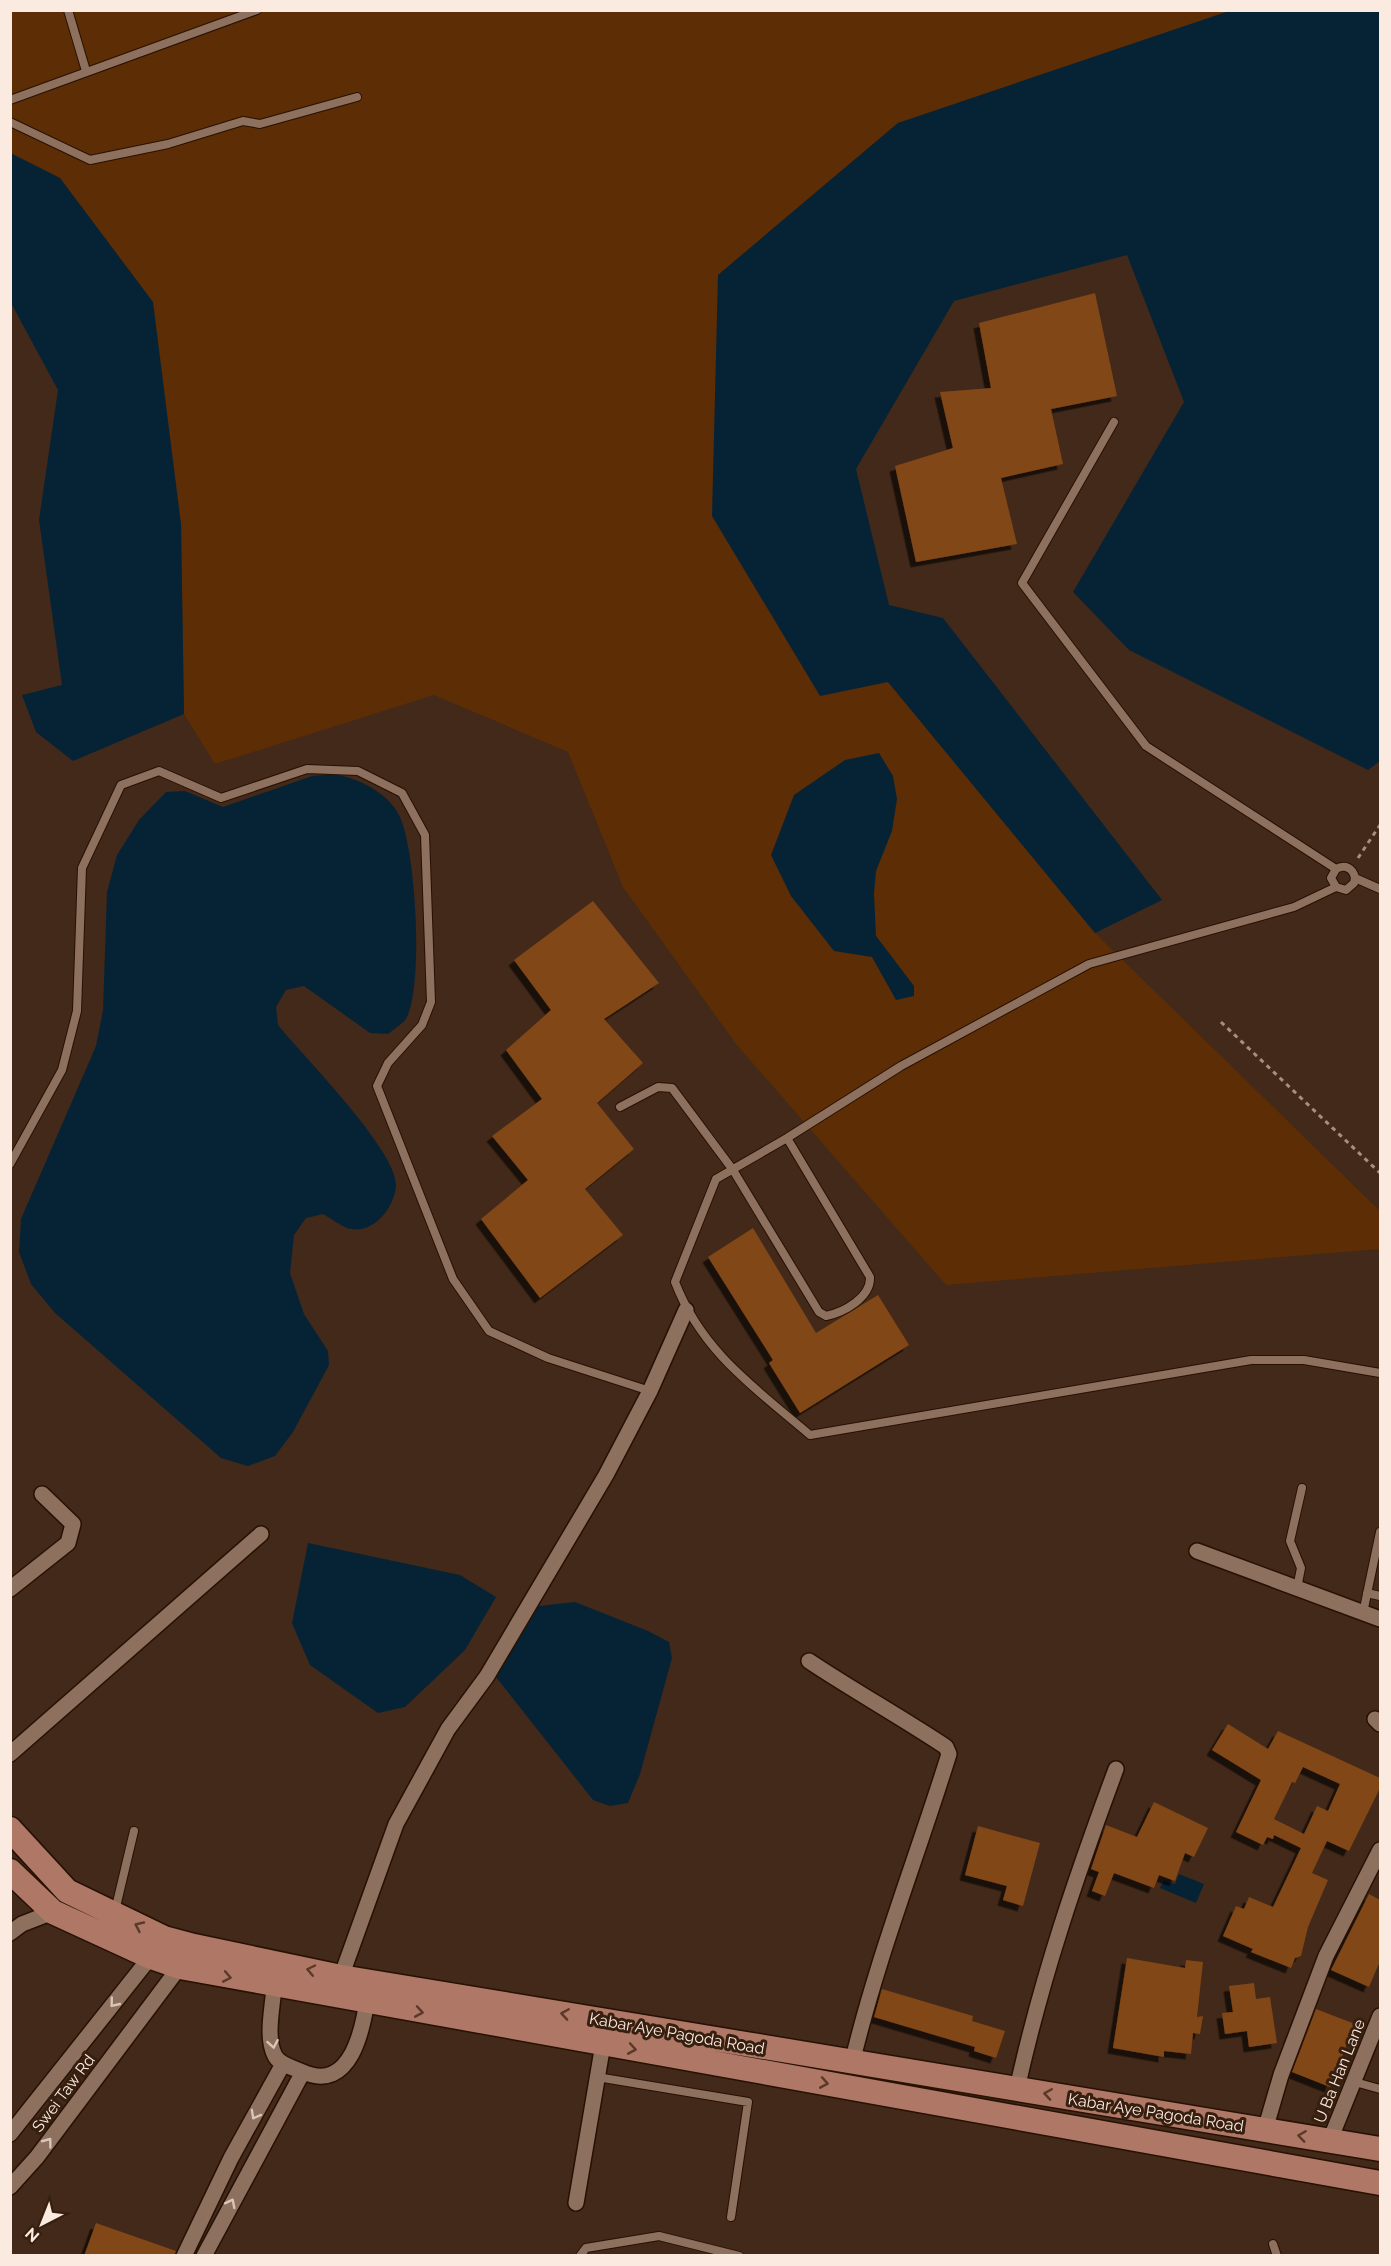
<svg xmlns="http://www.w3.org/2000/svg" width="1391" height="2266" font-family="Raleway,sans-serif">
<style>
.green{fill:#5d2d05}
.water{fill:#062336}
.building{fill:#824619;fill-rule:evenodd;filter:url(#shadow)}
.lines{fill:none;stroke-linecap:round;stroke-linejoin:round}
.service-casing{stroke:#271103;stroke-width:10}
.minor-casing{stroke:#271103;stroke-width:18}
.primary-casing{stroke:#271103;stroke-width:27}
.path{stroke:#a49083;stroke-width:3;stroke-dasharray:4.5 4.5;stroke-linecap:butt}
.service{stroke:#8d705e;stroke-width:8}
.minor{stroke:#8d705e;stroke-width:15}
.primary{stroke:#ae7766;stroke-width:24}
.oneway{stroke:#5b3929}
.oneway2{stroke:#dac5b9}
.labels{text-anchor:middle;stroke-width:6;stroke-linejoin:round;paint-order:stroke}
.street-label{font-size:16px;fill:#fbeae0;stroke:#371f0f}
</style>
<defs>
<filter id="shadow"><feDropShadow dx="-5.5" dy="5.5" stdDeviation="0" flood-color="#0009"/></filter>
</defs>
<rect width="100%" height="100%" fill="#422919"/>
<!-- green -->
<path class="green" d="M10,11H1232L898,123L718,275L888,682L1095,933L1380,1211V1249L946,1285L736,1044L623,887L568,752L434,695L215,764L184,714L181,524L60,178L11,153Z"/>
<!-- water -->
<path class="water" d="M1232,10L1380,11V761L1368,770L1129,650L1073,592L1184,402L1127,255L954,301L856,469L889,605L943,618L1162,900L1095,933L888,682L820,696L712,516L718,275L898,123Z
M10,153L60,178L153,302L181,524L184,714L73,761L36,732L22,695L62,685L39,520L58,390L11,303Z
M879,753L893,776L897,799L892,831L876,871L874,893L876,936L914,986V996L896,1000L872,957L834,951L791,896L771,855L794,795L845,760Z
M335,774C359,779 387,792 399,815C416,848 424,987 406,1019C402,1024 394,1029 388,1034L370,1033L304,986L286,990L276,1007L278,1025C302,1055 398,1151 396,1186C394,1209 372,1236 347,1228C339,1225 331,1218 323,1214L306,1218L294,1235L290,1273L304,1314L328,1351L329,1365L293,1432L275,1456L248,1466L221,1458L55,1313L31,1284L19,1252L21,1219L96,1046L103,1010L107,892L117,855L139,820L166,792L185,791L223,807L312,776Z
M308,1543L460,1575L496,1597L465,1650L405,1707L378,1713L310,1665L292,1623Z
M575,1602L648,1631L669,1642L672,1658L640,1774L628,1803L610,1806L593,1800L488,1667L530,1607Z
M1179,1874L1204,1884L1196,1903L1160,1888L1164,1880L1175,1884Z"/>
<!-- building -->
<path class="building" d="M1095,293L1117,396L1051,409L1063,464L1001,478L1017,544L916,562L895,466L953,448L940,392L991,388L979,323Z
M593,901L659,983L604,1019L643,1063L597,1103L634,1149L585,1189L623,1235L540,1298L481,1219L528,1180L492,1136L542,1099L506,1050L551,1010L514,960Z
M753,1228L816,1333L878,1295L909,1345L800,1413L769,1363L773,1360L708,1257Z
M1228,1724L1268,1749L1278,1731L1380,1778V1788L1349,1851L1327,1841L1312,1873L1328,1880L1308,1927L1301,1956L1295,1958L1291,1968L1251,1952L1253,1949L1223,1936L1236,1906L1244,1909L1249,1897L1273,1907L1301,1848L1274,1835L1273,1839L1267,1837L1263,1845L1236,1832L1261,1780L1212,1750ZM1303,1767L1340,1784L1328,1811L1317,1806L1304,1834L1274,1819L1292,1782L1295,1783Z
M1154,1802L1208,1828L1194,1857L1185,1853L1175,1881L1159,1875L1154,1888L1114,1873L1105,1896L1092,1891L1099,1872L1091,1869L1106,1825L1137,1837Z
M978,1826L1040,1843L1023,1906L1003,1900L1007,1886L965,1875Z
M1369,1894L1380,1900V1961L1369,1987L1331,1970Z
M1127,1958L1185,1968L1186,1960L1203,1962L1197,2017L1203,2016L1200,2034L1193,2033L1191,2054L1164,2051V2057L1113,2048Z
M1254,1983L1256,1999L1270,1997L1277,2043L1249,2047L1247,2031L1225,2034L1222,2013L1233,2012L1229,1986Z
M882,1989L973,2016L972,2021L1005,2031L996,2058L974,2051L975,2047L874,2017Z
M1316,2009L1355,2024L1330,2087L1292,2072Z
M96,2223L176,2251L174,2256H84Z"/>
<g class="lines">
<defs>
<path id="service" d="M68,10L86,71
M10,100L257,10
M10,122L90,160L168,144L243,121L260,124L357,97
M1114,422L1022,583L1146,746L1336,869
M1355,878L1354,883L1346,890L1336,887L1331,878L1336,869C1345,864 1353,868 1355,878L1380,889
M1336,887L1294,907L1089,964L901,1066L787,1138L716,1179L675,1282C702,1352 755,1388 810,1435L1251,1360H1304L1380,1373
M620,1107L658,1087L672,1088L733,1170L819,1312L826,1316C845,1312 871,1297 870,1277L787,1138
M10,1164L62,1070L77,1011L82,868L121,785L159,771L221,798L307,769L358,771L402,793L425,835L431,1002L422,1025L388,1063L377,1086L453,1279L489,1331L548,1358L650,1391
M1297,1588L1301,1568L1290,1541L1302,1488
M1367,1593L1380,1596
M1363,1613L1380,1532
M115,1911L134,1831
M597,2077L748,2102L731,2217
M1355,2082L1380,2089
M1273,2244L1277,2256
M580,2256L586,2248L659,2236L739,2256"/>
<path id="minor" d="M1197,1551L1380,1619
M10,1589L68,1543L73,1524L42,1494
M809,1661C854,1691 901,1717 946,1747L949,1754C917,1857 877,1958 852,2063
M1375,1719L1380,1724
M10,1754L261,1534
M10,1933L22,1924L53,1912
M341,1977L396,1824L448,1729L487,1676L606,1475L650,1391L686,1310
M274,1986C273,2006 265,2037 275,2056C280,2065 294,2068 303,2072C351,2093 363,2029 368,1995
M1017,2089C1042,1976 1076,1877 1116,1769
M1265,2130L1281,2075L1326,1956L1380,1850
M10,2134L156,1950
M1330,2140L1380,2016
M10,2187L37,2157L184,1961
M576,2203L603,2044
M184,2256L231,2158L283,2064
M204,2256L303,2072"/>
<path id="primary" d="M10,1829L67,1891L164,1938L194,1946L341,1977L1380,2149
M10,1871L53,1912L151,1957L180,1967L1380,2183"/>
</defs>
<!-- service casing -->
<use href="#service" class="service-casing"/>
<!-- minor casing -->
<use href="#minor" class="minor-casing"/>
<!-- primary casing -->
<use href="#primary" class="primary-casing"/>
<!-- path -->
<path class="path" d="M1358,858L1380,825
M1221,1022L1380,1173"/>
<!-- service -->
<use href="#service" class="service"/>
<!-- minor -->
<use href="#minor" class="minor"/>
<!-- primary -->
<use href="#primary" class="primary"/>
</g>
<!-- one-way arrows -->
<defs><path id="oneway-chevron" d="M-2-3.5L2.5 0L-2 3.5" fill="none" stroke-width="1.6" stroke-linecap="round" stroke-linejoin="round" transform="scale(1.5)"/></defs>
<g class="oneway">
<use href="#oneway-chevron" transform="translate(139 1926) rotate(-155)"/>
<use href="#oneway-chevron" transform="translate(311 1970) rotate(-168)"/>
<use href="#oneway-chevron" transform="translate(227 1977) rotate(11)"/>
<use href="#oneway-chevron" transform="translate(419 2012) rotate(10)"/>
<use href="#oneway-chevron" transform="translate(565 2014) rotate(-171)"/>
<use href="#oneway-chevron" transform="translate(632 2049) rotate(10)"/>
<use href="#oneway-chevron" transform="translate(824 2083) rotate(10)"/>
<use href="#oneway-chevron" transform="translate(1048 2094) rotate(-171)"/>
<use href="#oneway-chevron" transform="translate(1302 2136) rotate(-172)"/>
</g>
<g class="oneway2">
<use href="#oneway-chevron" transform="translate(114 2003) rotate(129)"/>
<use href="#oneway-chevron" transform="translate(273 2044) rotate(80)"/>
<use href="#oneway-chevron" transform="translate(255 2115) rotate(119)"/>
<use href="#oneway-chevron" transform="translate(48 2142) rotate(-53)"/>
<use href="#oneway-chevron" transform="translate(231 2203) rotate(-63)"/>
</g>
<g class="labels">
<!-- street labels -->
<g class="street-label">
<text transform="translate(677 2033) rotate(10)" y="6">Kabar Aye Pagoda Road</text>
<text transform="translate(1339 2071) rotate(-68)" y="6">U Ba Han Lane</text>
<text transform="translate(63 2093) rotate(-53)" y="6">Swei Taw Rd</text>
<text transform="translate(1156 2112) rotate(9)" y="6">Kabar Aye Pagoda Road</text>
</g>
</g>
<!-- border -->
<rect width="1391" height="2266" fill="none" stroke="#fbeae0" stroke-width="24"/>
<!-- north arrow -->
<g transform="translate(42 2224) rotate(222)" stroke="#371f0f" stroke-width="4.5" paint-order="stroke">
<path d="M0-4.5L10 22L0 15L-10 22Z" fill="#fbeae0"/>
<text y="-9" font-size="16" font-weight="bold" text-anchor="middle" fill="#fbeae0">N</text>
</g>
</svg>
